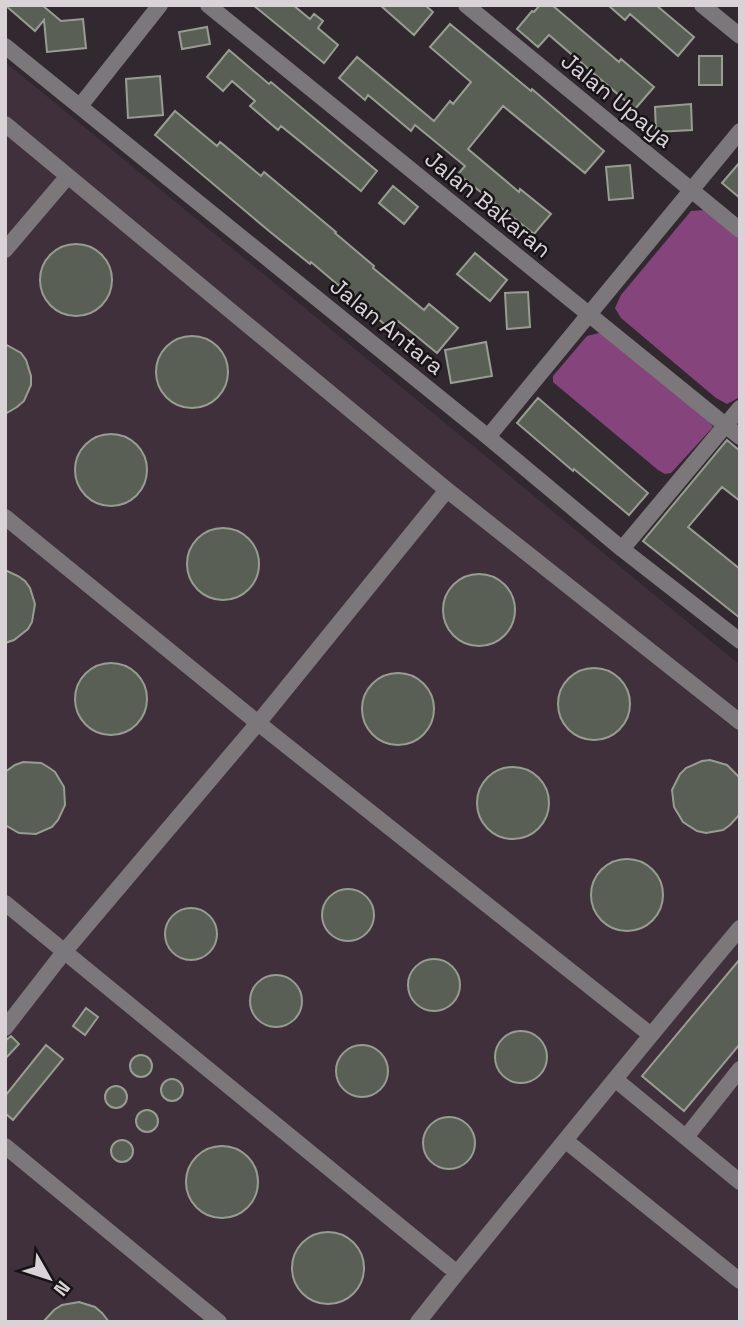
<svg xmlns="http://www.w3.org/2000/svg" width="745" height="1327" font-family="'Space Grotesk',sans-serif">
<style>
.built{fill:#3f303c}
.forest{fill:#86447d}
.building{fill:#595f54;stroke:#979d91;stroke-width:2}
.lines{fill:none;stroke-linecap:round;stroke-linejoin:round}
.minor{stroke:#7c777b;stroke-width:16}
.labels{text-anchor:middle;stroke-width:5;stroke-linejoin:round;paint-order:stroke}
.street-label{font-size:23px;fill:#d9d3d8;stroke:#171316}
</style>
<rect width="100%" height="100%" fill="#322930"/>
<!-- built -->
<path class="built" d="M5,62L740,665V1322H5Z"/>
<!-- forest -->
<path class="forest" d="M704,210L740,239V397L727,404L716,398L621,318L615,308L621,295L691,211Z
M599,333L608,336L706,417L713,427L671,473L665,474L658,470L553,382V376L587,336Z"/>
<!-- building -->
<path class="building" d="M5,5H42L61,21L83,19L86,48L47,52L44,20L35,31Z
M253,5H293L310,19L314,14L323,21L318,28L338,45L324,63Z
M380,5H425L433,12L414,35Z
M540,5H552L619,62L621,59L654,87L635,109L549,35L538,47L517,29L532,11L534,12Z
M608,5H656L694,37L678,56L630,14L625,20Z
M450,24L531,91L532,89L604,151L585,173L503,106L468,149L519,192L520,189L551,214L534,234L458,174L465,166L415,125L411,131L368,95L365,100L339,78L357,57L434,121L450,101L453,104L471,82L430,47Z
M207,27L210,44L182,49L179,32Z
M229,50L269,84L271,82L377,171L361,191L281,126L278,130L250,106L255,101L232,81L223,91L207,77Z
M699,56H722V85H699Z
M160,76L163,115L128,118L126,79Z
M691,104L692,130L656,132L655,107Z
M175,111L217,146L220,142L261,176L264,172L336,232L335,233L374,266L373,268L424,310L429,304L458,328L437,353L398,321L390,329L311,262L310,264L269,231L155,135Z
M740,162V198L722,183Z
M630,165L633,198L609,200L606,167Z
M393,186L418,207L404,224L379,203Z
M40 280a36 36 0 1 1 72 0a36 36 0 1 1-72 0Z
M475,253L507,280L490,301L457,274Z
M528,292L530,327L507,329L505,293Z
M156 372a36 36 0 1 1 72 0a36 36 0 1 1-72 0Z
M486,342L492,376L451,383L445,350Z
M5,344L21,353L26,360L31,376V385L24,401L17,407L5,414Z
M538,398L648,493L629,515L574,469L573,471L517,423Z
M75 470a36 36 0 1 1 72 0a36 36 0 1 1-72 0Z
M727,440L740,451V501L722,487L688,527L740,569V618L643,541Z
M187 564a36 36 0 1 1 72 0a36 36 0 1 1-72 0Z
M5,570L18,576L25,581L30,588L35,604L32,622L28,629L14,640L5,643Z
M443 610a36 36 0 1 1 72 0a36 36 0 1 1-72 0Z
M75 699a36 36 0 1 1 72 0a36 36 0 1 1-72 0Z
M558 704a36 36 0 1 1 72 0a36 36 0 1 1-72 0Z
M362 709a36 36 0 1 1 72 0a36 36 0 1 1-72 0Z
M710,760L727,765L740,778V814L730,825L723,830L706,833L697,831L683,822L674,807L672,790L680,774L686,768L702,761Z
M23,762L41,763L48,767L55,772L64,787L65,805L58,820L52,827L36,834L19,833L5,825V772L15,765Z
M477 803a36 36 0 1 1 72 0a36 36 0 1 1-72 0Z
M591 895a36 36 0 1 1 72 0a36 36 0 1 1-72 0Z
M322 915a26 26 0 1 1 52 0a26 26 0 1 1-52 0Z
M165 934a26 26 0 1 1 52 0a26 26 0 1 1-52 0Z
M408 985a26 26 0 1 1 52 0a26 26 0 1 1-52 0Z
M740,959V1044L684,1111L642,1076Z
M250 1001a26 26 0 1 1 52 0a26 26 0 1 1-52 0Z
M86,1008L98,1017L85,1035L73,1026Z
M495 1057a26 26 0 1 1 52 0a26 26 0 1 1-52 0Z
M11,1036L19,1044L5,1059V1041Z
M336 1071a26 26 0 1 1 52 0a26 26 0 1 1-52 0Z
M46,1045L63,1059L13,1120L5,1113V1096Z
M130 1066a11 11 0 1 1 22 0a11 11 0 1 1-22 0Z
M161 1090a11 11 0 1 1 22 0a11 11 0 1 1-22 0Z
M105 1097a11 11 0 1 1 22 0a11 11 0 1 1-22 0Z
M136 1121a11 11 0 1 1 22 0a11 11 0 1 1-22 0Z
M423 1143a26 26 0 1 1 52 0a26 26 0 1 1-52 0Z
M111 1151a11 11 0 1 1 22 0a11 11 0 1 1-22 0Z
M186 1182a36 36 0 1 1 72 0a36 36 0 1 1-72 0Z
M292 1268a36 36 0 1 1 72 0a36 36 0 1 1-72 0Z
M79,1302L95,1307L102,1313L109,1322H43L54,1310L62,1305Z"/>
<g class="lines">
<!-- minor -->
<path class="minor" d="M208,5L740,437
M466,5L740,230
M702,5L740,36
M5,46L488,437L622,549L740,641
M80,106L160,5
M5,124L447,490L740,722
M5,250L68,176
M488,437L740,131
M5,517L258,723L651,1035
M622,549L740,408
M5,903L457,1273C551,1158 644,1042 740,928
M5,1028L64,952L258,723L447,490
M616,1080L740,1182
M686,1137L740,1069
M566,1141L740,1281
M5,1146L219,1322
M418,1322L457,1273"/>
</g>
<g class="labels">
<!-- street labels -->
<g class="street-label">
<text transform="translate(617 100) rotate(39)" y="8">Jalan Upaya</text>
<text transform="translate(488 204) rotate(39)" y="8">Jalan Bakaran</text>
<text transform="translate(387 326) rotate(39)" y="8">Jalan Antara</text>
</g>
</g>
<!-- border -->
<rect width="745" height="1327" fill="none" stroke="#d9d3d8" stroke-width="14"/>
<!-- north arrow -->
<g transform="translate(49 1278) rotate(129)" stroke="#171316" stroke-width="5" paint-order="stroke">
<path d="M0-5L12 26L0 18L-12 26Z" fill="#d9d3d8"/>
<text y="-10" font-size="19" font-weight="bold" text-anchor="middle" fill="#d9d3d8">N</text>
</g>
</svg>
